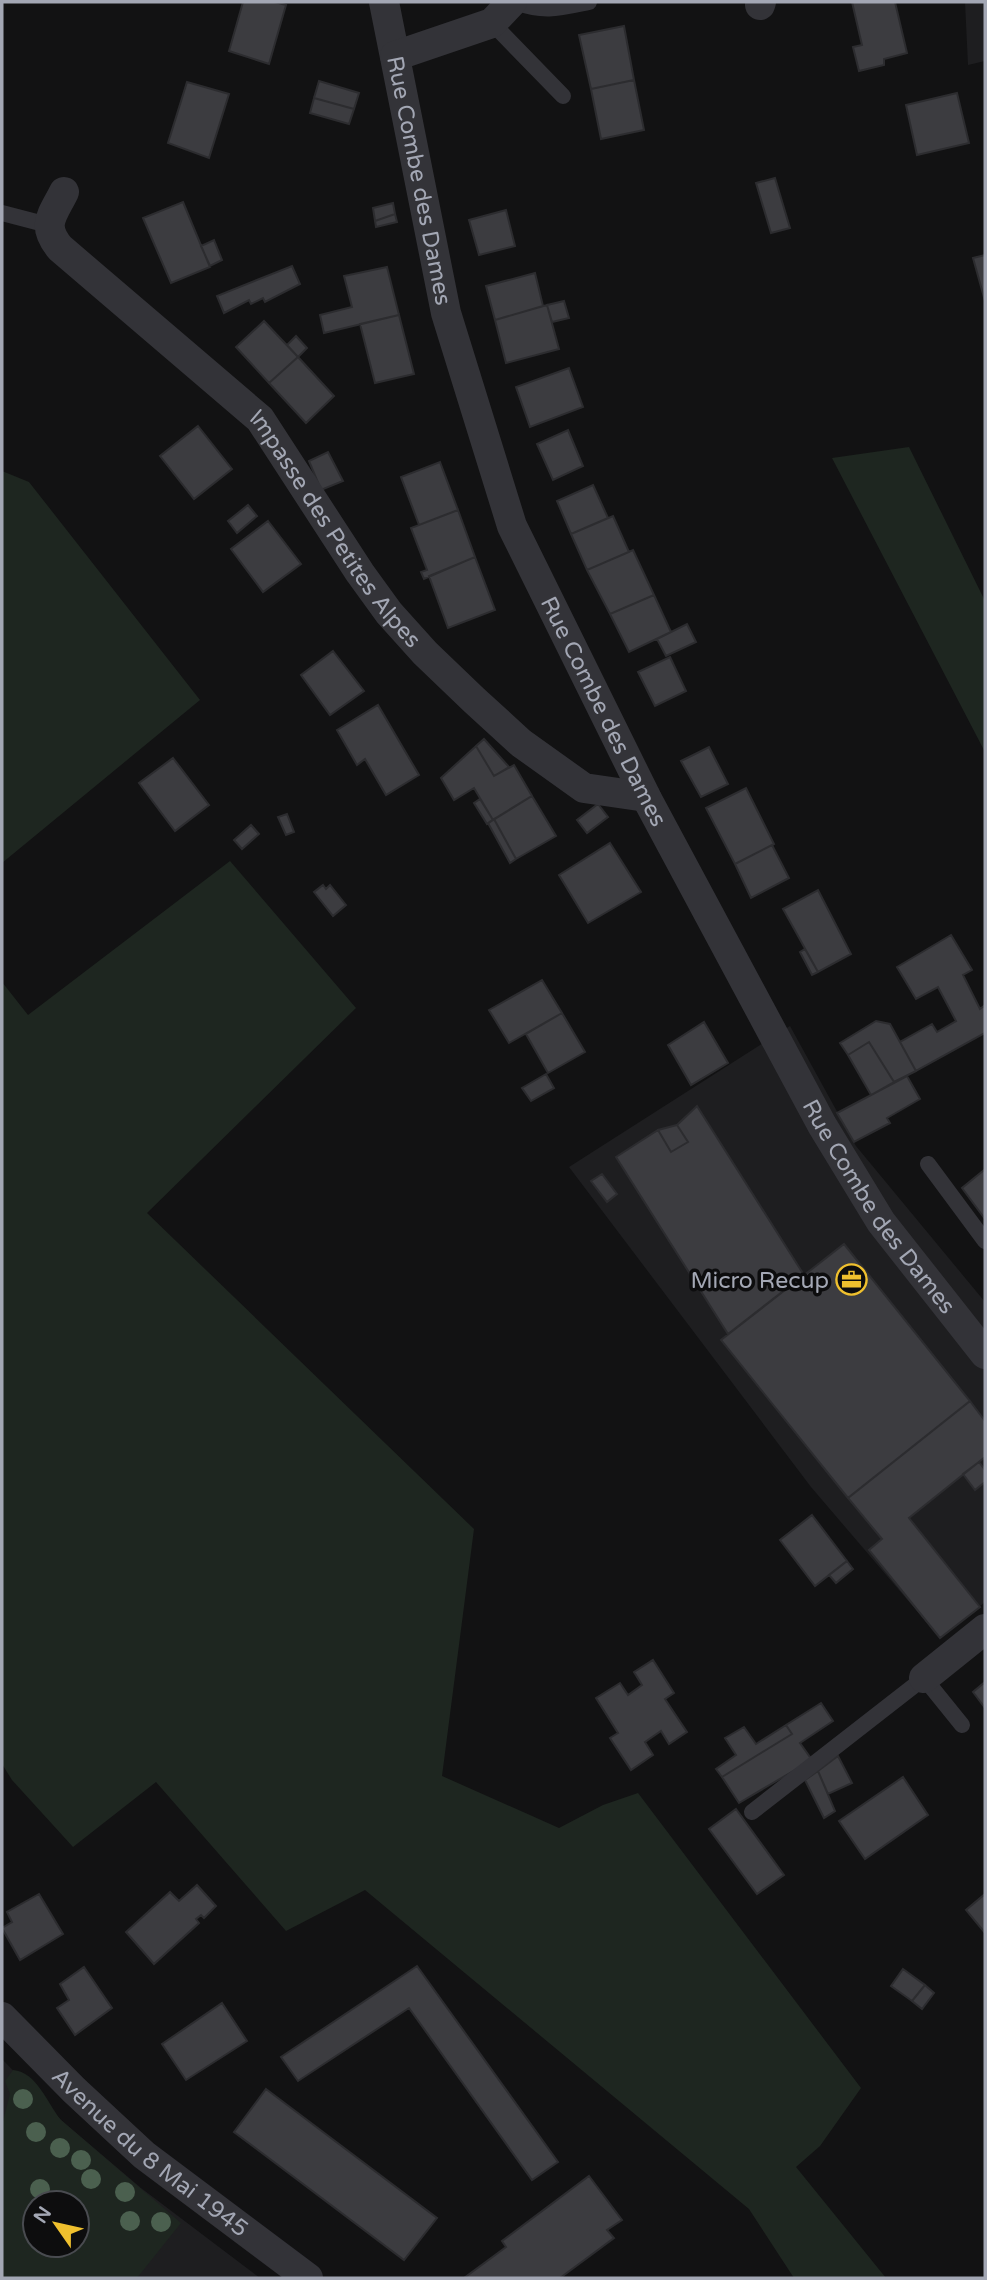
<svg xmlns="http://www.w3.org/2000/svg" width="987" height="2280" font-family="'Varela Round',sans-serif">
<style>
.built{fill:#1e1e20;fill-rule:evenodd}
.green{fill:#1e2620;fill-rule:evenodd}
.building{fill:#3c3c40;stroke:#2c2c2f;stroke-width:2}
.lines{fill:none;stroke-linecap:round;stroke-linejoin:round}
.lane{stroke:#333338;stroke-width:16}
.street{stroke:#333338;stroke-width:30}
.tree{fill:#4b604f}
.labels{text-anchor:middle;stroke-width:7;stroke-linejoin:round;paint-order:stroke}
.street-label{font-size:23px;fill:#a3a7b4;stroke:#0d0d0e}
.poi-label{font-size:23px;fill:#a3a7b4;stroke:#0d0d0e;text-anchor:end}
</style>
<rect width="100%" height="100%" fill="#121213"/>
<!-- built -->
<path class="built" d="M965,2H985V61L968,65Z
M790,1026L856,1146L985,1302V1602L940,1638L811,1487L569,1167Z
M2,2059L61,2120L141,2188L260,2278H2ZM35,2203H77V2245H35Z"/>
<!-- green -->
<path class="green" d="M909,447L985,601V752L832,458Z
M2,471L29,482L200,700L2,863Z
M230,861L356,1008L147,1213L474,1529L442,1776L559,1828L603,1805L638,1793L861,2088L820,2146L796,2167L886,2278H794L749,2209L365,1890L286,1931L156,1782L73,1847L12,1780L2,1764V982L28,1015Z
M13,2070C37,2072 47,2103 61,2120L181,2223L137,2278H2V2125L10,2094L5,2081ZM77,2203V2245H35V2203Z"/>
<!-- building -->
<path class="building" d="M243,2H275L286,5L269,64L229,51Z
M852,2H895L907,53L884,59V65L859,71L853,47L862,45Z
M624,26L634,80L591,89L579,35Z
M634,80L644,130L601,139L591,89Z
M319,81L359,93L354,109L314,98Z
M187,82L229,94L209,158L168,143Z
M957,93L969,143L917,155L906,105Z
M314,98L354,109L349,124L310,113Z
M775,178L790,228L771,233L756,183Z
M183,202L210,267L171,283L143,218Z
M393,203L395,214L375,221L373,208Z
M506,210L515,246L479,255L469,220Z
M395,214L397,222L376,227L375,221Z
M214,240L222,260L210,266L201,246Z
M985,255V301L973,258Z
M292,266L300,284L265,302L263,298L251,304L249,300L224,313L217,296Z
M387,267L399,315L324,333L320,315L352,307L344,276Z
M535,273L543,306L495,320L486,286Z
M564,301L569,318L552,322L547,305Z
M547,305L559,349L506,363L495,320Z
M399,315L414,374L375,383L360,324Z
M264,321L298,357L269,383L236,347Z
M296,336L307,348L298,357L287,345Z
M298,357L334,396L306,423L269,383Z
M569,368L583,407L530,427L516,387Z
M198,426L232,469L194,499L160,456Z
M568,430L583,466L553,480L537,444Z
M328,452L343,481L321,490L309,461Z
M440,462L458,510L419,525L401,477Z
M593,485L608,518L571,534L557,501Z
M248,505L257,516L237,533L228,521Z
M458,510L475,557L424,579L421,572L427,570L411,528Z
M613,516L629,552L587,570L571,534Z
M268,521L301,564L263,592L231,549Z
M633,550L654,595L610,614L587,570Z
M475,557L495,610L448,628L429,576Z
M654,595L671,632L629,652L610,614Z
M687,624L696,642L666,656L657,639Z
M333,651L364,691L330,715L301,675Z
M670,657L686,691L655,706L638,672Z
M378,705L419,775L386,795L365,759L357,765L337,730Z
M484,739L509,767L494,776L476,746Z
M476,746L494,776L514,765L532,796L493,820L474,788L454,800L441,778Z
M709,747L728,784L701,797L681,761Z
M173,758L209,805L175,831L139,783Z
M746,788L774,844L735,864L706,808Z
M532,796L556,836L516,859L494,819Z
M480,799L493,820L487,824L474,803Z
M598,804L608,817L587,833L577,820Z
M287,814L294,832L286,835L278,817Z
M494,819L516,859L510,863L488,823Z
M251,825L259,834L242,849L234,840Z
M610,843L641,892L588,923L559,875Z
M772,845L789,878L751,898L735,864Z
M323,885L326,889L330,885L346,905L333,916L314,892Z
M818,890L851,954L818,972L783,909Z
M951,935L972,970L963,975L980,1009L985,1005V1033L916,1071L900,1042L932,1024L937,1032L956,1021L938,987L916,999L897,967Z
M805,949L818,972L812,975L800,952Z
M542,980L562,1013L509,1043L489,1010Z
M562,1013L585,1052L548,1073L526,1034Z
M876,1021L890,1024L916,1071L894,1082L869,1042L848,1055L840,1043Z
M704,1022L728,1063L691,1085L668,1045Z
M869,1042L894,1082L871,1095L848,1055Z
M546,1074L554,1088L531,1101L522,1088Z
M907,1076L920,1099L887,1118L890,1123L854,1142L837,1113Z
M697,1106L804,1275L728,1334L616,1157L658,1130L671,1152L688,1142L677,1125Z
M677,1125L688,1142L671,1152L658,1130Z
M984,1170L985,1172V1219L962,1188Z
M602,1174L617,1194L607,1202L591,1181Z
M844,1244L970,1401L848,1498L721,1340Z
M970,1401L985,1421V1457L909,1518L980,1607L940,1638L869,1550L882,1539L848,1498Z
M979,1462L985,1470V1482L975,1490L963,1474Z
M812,1515L847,1561L815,1586L780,1540Z
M847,1561L853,1569L836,1583L829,1575Z
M653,1660L674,1693L665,1699L687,1732L669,1744L661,1731L645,1742L653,1755L631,1770L610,1738L618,1733L596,1698L620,1683L628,1695L642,1685L634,1672Z
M985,1682V1708L973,1692Z
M821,1703L833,1721L800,1743L812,1760L739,1803L722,1777L792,1734L786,1725Z
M786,1725L792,1734L722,1777L716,1769L736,1755L725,1738L744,1727L756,1744Z
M838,1756L852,1783L828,1794L818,1771Z
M818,1771L835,1811L824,1818L805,1780Z
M903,1777L928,1815L865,1859L839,1821Z
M736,1809L784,1875L757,1894L709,1829Z
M197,1885L216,1906L204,1918L201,1915L196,1919L199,1923L154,1964L126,1932L170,1892L179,1901Z
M39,1894L63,1934L20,1960L2,1928L12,1922L7,1912Z
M985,1894V1933L966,1910Z
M417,1966L558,2162L532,2180L409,2008L298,2081L281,2057Z
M84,1967L112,2008L75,2035L57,2008L69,2000L60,1984Z
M903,1969L925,1985L912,2001L891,1986Z
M925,1985L934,1993L922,2009L912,2001Z
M222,2003L247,2041L186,2080L162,2044Z
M266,2089L437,2218L404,2260L234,2132Z
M589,2176L622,2220L607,2230L614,2238L560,2278H464L506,2247L502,2241Z"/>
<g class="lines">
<!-- lane -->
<path class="lane" d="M516,2C544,13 560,8 589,2
M492,23L563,96
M2,213L48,225
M928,1164L985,1241
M752,1812L924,1678L962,1725"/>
<!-- street -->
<g class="street">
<path id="s1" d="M384,2L446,313L512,526L646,797L822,1125L881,1222L985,1354"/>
<path d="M760,5L761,2"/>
<path d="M395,56L492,23L512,2"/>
<path id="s2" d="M64,192C52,216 41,225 60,248L260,419L360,573L389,613L425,653L474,700L521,743L584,788L646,797"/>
<path d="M924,1678L985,1629"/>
<path id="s3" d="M2,2017L74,2090L144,2155L308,2278"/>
</g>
</g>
<!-- trees -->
<g class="tree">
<circle cx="23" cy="2099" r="10"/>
<circle cx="36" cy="2132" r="10"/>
<circle cx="60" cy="2148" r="10"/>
<circle cx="81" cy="2160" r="10"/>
<circle cx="91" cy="2179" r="10"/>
<circle cx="40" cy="2189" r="10"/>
<circle cx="125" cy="2192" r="10"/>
<circle cx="130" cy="2221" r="10"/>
<circle cx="161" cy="2222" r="10"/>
</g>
<!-- icons -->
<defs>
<symbol id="office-ring" viewBox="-11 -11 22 22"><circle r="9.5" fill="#0d0d0e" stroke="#efc02e" stroke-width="1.5"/><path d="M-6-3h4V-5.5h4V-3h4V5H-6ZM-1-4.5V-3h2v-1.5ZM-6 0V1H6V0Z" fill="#efc02e"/></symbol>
</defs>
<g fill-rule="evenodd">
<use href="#office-ring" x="834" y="1262" width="35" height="35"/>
</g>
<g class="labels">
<!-- street labels -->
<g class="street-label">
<text dy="8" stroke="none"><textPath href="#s1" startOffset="182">Rue Combe des Dames</textPath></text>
<text dy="8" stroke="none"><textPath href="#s2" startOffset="458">Impasse des Petites Alpes</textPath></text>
<text dy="8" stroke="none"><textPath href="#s1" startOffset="747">Rue Combe des Dames</textPath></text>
<text dy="8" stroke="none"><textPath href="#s1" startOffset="1314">Rue Combe des Dames</textPath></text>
<text dy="8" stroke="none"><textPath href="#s3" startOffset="201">Avenue du 8 Mai 1945</textPath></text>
</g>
<!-- poi labels -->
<g class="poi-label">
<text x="829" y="1288">Micro Recup</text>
</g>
</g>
<!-- border -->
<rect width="987" height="2280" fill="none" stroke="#a3a7b4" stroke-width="7"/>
<!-- north arrow -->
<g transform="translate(56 2224) rotate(304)"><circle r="33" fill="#0d0d0e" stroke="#494b50" stroke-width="2"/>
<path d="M0-5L12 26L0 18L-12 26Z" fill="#efc02e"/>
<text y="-10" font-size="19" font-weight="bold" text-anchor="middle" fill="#a3a7b4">N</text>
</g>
</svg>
